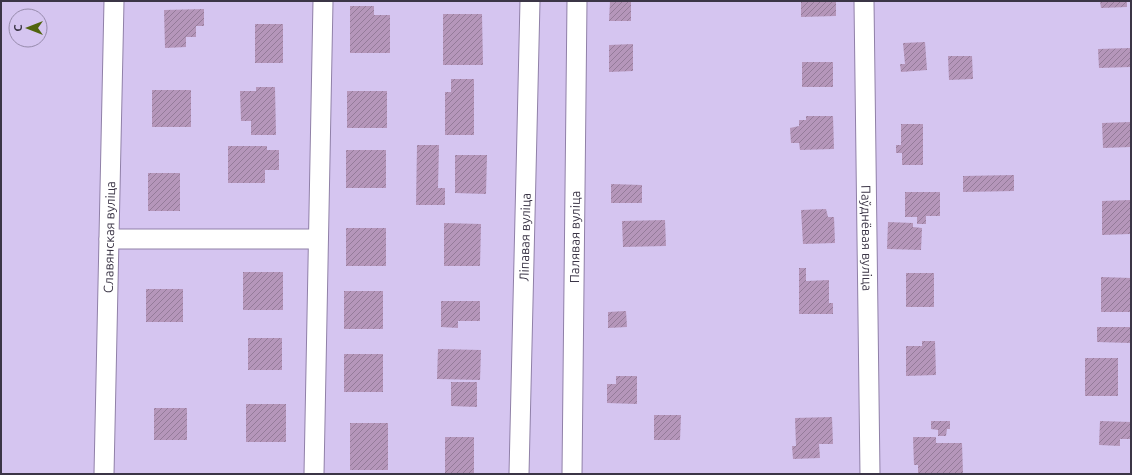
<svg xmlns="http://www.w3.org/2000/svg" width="1132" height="475" font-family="Ubuntu,sans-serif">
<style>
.building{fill:url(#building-hatch)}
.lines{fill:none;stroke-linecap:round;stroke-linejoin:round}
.minor-casing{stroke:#9080a8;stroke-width:21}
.minor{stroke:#fff;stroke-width:19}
.labels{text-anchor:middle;stroke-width:3;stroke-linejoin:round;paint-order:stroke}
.street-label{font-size:13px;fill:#3b3546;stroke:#d5c5f0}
</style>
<defs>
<pattern id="building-hatch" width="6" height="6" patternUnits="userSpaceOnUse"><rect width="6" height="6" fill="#b596ba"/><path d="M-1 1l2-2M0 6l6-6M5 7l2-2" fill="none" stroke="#947b99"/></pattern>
</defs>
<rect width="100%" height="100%" fill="#d5c5f0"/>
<!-- building -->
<path class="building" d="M610,1H631V21H609Z
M801,1H836V16L801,17Z
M1100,1H1127V7L1101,8Z
M350,6H374V15H390V53H350Z
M204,9V26H196V37H186V47L165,48L164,10Z
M443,14H482L483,65H443Z
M255,24H283V63H255Z
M925,42L927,70L901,72L900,64H905L903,43Z
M633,44V71L609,72V45Z
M1131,48V67L1099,68L1098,49Z
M948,56H972L973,79L949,80Z
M802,62H833V87H802Z
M451,79H474V135H445V92H451Z
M256,87H275L276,135H251V121H241L240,91H256Z
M152,90H191V127H152Z
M347,91H387V128H347Z
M806,116H833L834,149L800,150L799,143H791L790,128L799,126V120H806Z
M1130,122L1131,147L1103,148L1102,123Z
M901,124H923V165H902V153H896V145H901Z
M417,145H439L438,188H445V205H416Z
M228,146H267V150H279V170H265V183H228Z
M346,150H386V188H346Z
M455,155H487L486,194L455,193Z
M148,173H180V211H148Z
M1014,175V191L963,192V176Z
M611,184L642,185V203H611Z
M905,192H940V216H926V224H917V217H905Z
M1130,200V234L1102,235V201Z
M826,209L828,217H834L835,243L803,244L801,210Z
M665,220L666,246L623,247L622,221Z
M888,222L913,223V227L922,228L921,250L887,249Z
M444,223L481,224L480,266H444Z
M346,228H386V266H346Z
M799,268H806V281L829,280V303H833V314H799Z
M243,272H283V310H243Z
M906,273H934V307H906Z
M1101,277L1131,278V312H1101Z
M146,289H183V322H146Z
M344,291H383V329H344Z
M441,301H480V321H458V328L441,327Z
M626,311L627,327L608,328V312Z
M1097,327H1130V343L1097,342Z
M248,338H282V370H248Z
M922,341H935L936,375L906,376V346H922Z
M438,349L481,350L480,380L437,379Z
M344,354H383V392H344Z
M1085,358H1118V396H1085Z
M616,376H637V404L607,403V384H616Z
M451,382H477V407L451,406Z
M246,404H286V442H246Z
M154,408H187V440H154Z
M654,415H681L680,440H654Z
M832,417L833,444H819L820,458L793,459L792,446H796L795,418Z
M931,421H950V429H947L946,436H938V430L931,429Z
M1100,421L1131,422V439H1120V446L1099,445Z
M350,423H388V470H350Z
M445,437H474V474H445Z
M913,437H936V443H962L963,474H918V465H914Z"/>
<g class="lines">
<defs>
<g id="minor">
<path id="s1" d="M864,1L870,474"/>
<path d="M109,239H318"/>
<path id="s2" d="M104,474L114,1"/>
<path d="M314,474L323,1"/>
<path id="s3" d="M519,474L530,1"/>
<path id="s4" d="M572,474L577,1"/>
</g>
</defs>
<!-- minor casing -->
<use href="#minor" class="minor-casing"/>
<!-- minor -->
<use href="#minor" class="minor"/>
</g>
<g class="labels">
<!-- street labels -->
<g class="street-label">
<text dy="5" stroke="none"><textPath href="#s2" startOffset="237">Славянская вуліца</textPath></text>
<text dy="5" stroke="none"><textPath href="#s3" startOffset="237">Ліпавая вуліца</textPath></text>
<text dy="5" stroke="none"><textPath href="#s4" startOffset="237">Палявая вуліца</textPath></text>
<text dy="5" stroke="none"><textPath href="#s1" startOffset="237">Паўднёвая вуліца</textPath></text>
</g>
</g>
<!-- border -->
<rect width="1132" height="475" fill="none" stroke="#3b3546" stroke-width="4"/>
<!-- north arrow -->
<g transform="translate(28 28) rotate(270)"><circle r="19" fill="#d5c5f0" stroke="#978bac"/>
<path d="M0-3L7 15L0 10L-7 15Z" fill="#51640d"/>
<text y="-6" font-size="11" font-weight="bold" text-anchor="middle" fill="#3b3546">С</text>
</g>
</svg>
